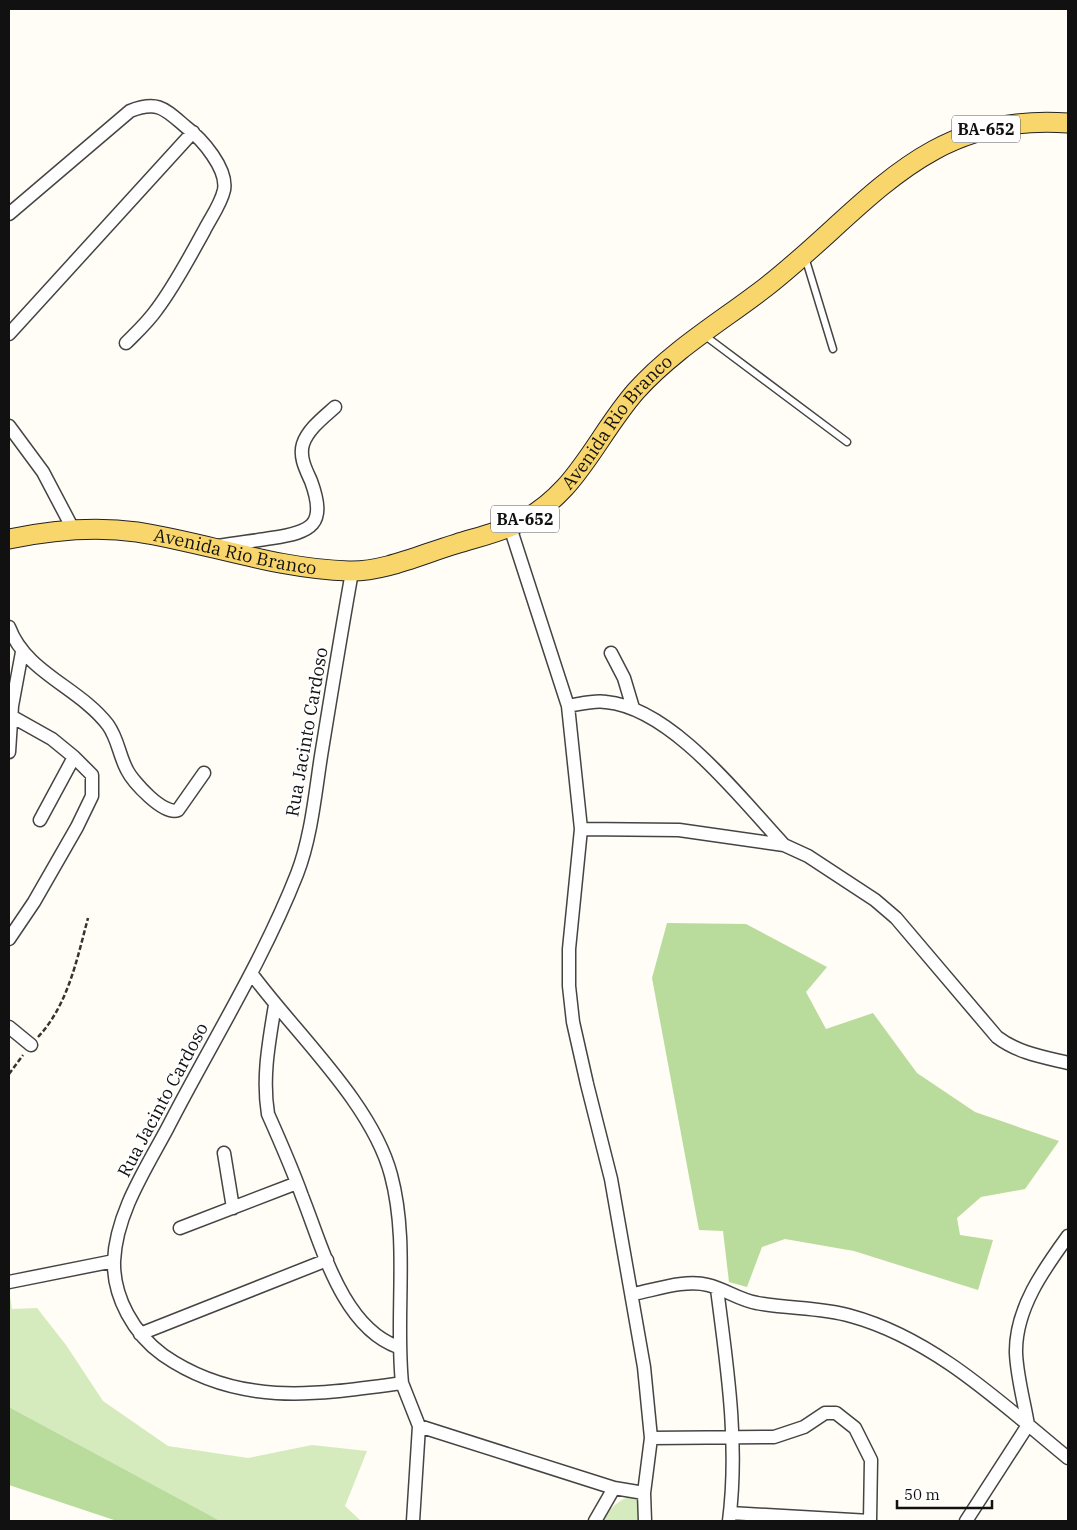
<svg xmlns="http://www.w3.org/2000/svg" width="1077" height="1530" font-family="'IBM Plex Serif',serif">
<style>
.green{fill:#d5ebbd}
.forest{fill:#b9dc9c}
.lines{fill:none;stroke-linecap:round;stroke-linejoin:round}
.service-casing{stroke:#444;stroke-width:9}
.minor-casing{stroke:#444;stroke-width:15}
.primary-casing{stroke:#222;stroke-width:21}
.path{stroke:#333;stroke-width:2.5;stroke-dasharray:5 2.5;stroke-linecap:butt}
.service{stroke:#fff;stroke-width:6}
.minor{stroke:#fff;stroke-width:12}
.primary{stroke:#f9d66b;stroke-width:19}
.labels{text-anchor:middle;stroke-width:5;stroke-linejoin:round;paint-order:stroke}
.shield{fill:#fff;stroke:#585858;stroke-width:1}
.shield-label{font-size:16px;font-weight:bold;fill:#111}
.street-label{font-size:18px;fill:#111;stroke:#fff}
</style>
<rect width="100%" height="100%" fill="#fffdf5"/>
<!-- green -->
<path class="green" d="M9,1289L12,1309L37,1308L66,1345L103,1401L168,1446L248,1458L312,1445L367,1451L345,1506L361,1521H220L9,1407Z
M634,1495L640,1499L643,1521H601C610,1508 618,1500 634,1495Z"/>
<!-- forest -->
<path class="forest" d="M667,923L746,924L827,967L806,992L826,1029L873,1013L917,1073L975,1112L1059,1141L1025,1189L981,1197L957,1218L960,1235L993,1240L978,1290L854,1251L785,1239L762,1247L747,1287L729,1282L723,1231L699,1230L652,978Z
M9,1407L211,1516L220,1521H117L9,1485Z"/>
<g class="lines">
<defs>
<path id="service" d="M805,257L833,349
M704,335L847,442"/>
<path id="minor" d="M9,214L130,111C158,100 165,109 186,127C202,139 228,169 224,190C221,204 210,219 204,231C189,258 175,285 157,309C148,322 137,332 126,343
M9,334L193,132
M9,426L43,472L73,529
M510,527L568,706L581,829L569,949V986L573,1022L587,1084L611,1179L644,1367L651,1438L644,1493L645,1521
M218,546C236,543 254,541 272,538C312,532 327,525 311,481C306,470 299,457 303,444C308,429 324,417 335,407
M352,572C341,633 331,695 321,756C315,795 311,838 297,874C262,963 210,1045 167,1129C145,1170 116,1214 114,1261C113,1297 134,1334 163,1355C238,1407 316,1395 402,1383L419,1426L413,1521
M9,627C26,673 79,687 108,725C118,739 119,755 127,770C133,782 164,816 178,810L204,773
M611,653L624,678L633,708
M568,706C581,704 594,700 606,702C672,708 741,799 784,845
M11,716L52,739L74,757L40,820
M9,752L12,706L22,652
M581,829L679,830L784,845L808,856L875,900L896,918L997,1037C1018,1053 1043,1057 1068,1063
M9,939L34,902L77,827L92,796V775L74,757
M251,973C295,1033 372,1103 391,1175C409,1242 395,1314 402,1383
M275,1005C269,1042 262,1077 268,1114C280,1141 292,1168 302,1196C322,1246 342,1327 398,1347
M9,1027L31,1045
M224,1153L233,1208
M180,1228L297,1183
M9,1282L114,1261
M717,1289C727,1366 739,1443 729,1521
M633,1294C655,1290 685,1279 708,1285C725,1289 739,1300 757,1303C788,1309 821,1307 851,1316C935,1339 1003,1405 1068,1458
M140,1334L327,1260
M419,1426L614,1488
M651,1438L774,1437L804,1427L825,1413H836L855,1428L871,1460L870,1521
M730,1513L870,1521
M595,1521L614,1488L644,1493
M966,1521L1028,1425C1024,1401 1017,1377 1016,1353C1015,1309 1044,1269 1068,1236"/>
<g id="primary">
<path id="s1" d="M9,539C52,530 94,526 137,532C208,543 276,569 349,571C384,572 422,554 456,544C475,538 496,533 514,525C577,496 594,439 636,391C674,349 722,321 766,287C867,208 924,112 1068,123"/>
</g>
</defs>
<!-- service casing -->
<use href="#service" class="service-casing"/>
<!-- minor casing -->
<use href="#minor" class="minor-casing"/>
<!-- primary casing -->
<use href="#primary" class="primary-casing"/>
<!-- path -->
<path class="path" d="M38,1037C68,1005 77,959 88,918
M9,1074L23,1055"/>
<!-- service -->
<use href="#service" class="service"/>
<!-- minor -->
<use href="#minor" class="minor"/>
<!-- primary -->
<use href="#primary" class="primary"/>
</g>
<g class="labels">
<!-- shield labels -->
<g class="shield">
<rect x="952" y="115.5" width="68" height="27" rx="4"/>
<rect x="491" y="505.5" width="68" height="27" rx="4"/>
</g>
<g class="shield-label">
<text x="986" y="135">BA-652</text>
<text x="525" y="525">BA-652</text>
</g>
<!-- street labels -->
<g class="street-label">
<text dy="6" stroke="none"><textPath href="#s1" startOffset="664">Avenida Rio Branco</textPath></text>
<text dy="6" stroke="none"><textPath href="#s1" startOffset="229">Avenida Rio Branco</textPath></text>
<text transform="translate(307 732) rotate(-80)" y="6">Rua Jacinto Cardoso</text>
<text transform="translate(163 1100) rotate(-62)" y="6">Rua Jacinto Cardoso</text>
</g>
</g>
<!-- border -->
<rect width="1077" height="1530" fill="none" stroke="#111111" stroke-width="20"/>
<!-- scale -->
<path d="M897 1500v8h95v-8" fill="none" stroke="#111111" stroke-width="2.5"/>
<text x="904" y="1500" font-size="15" fill="#111111" stroke="#ffffff" stroke-width="4" paint-order="stroke">50 m</text>
</svg>
